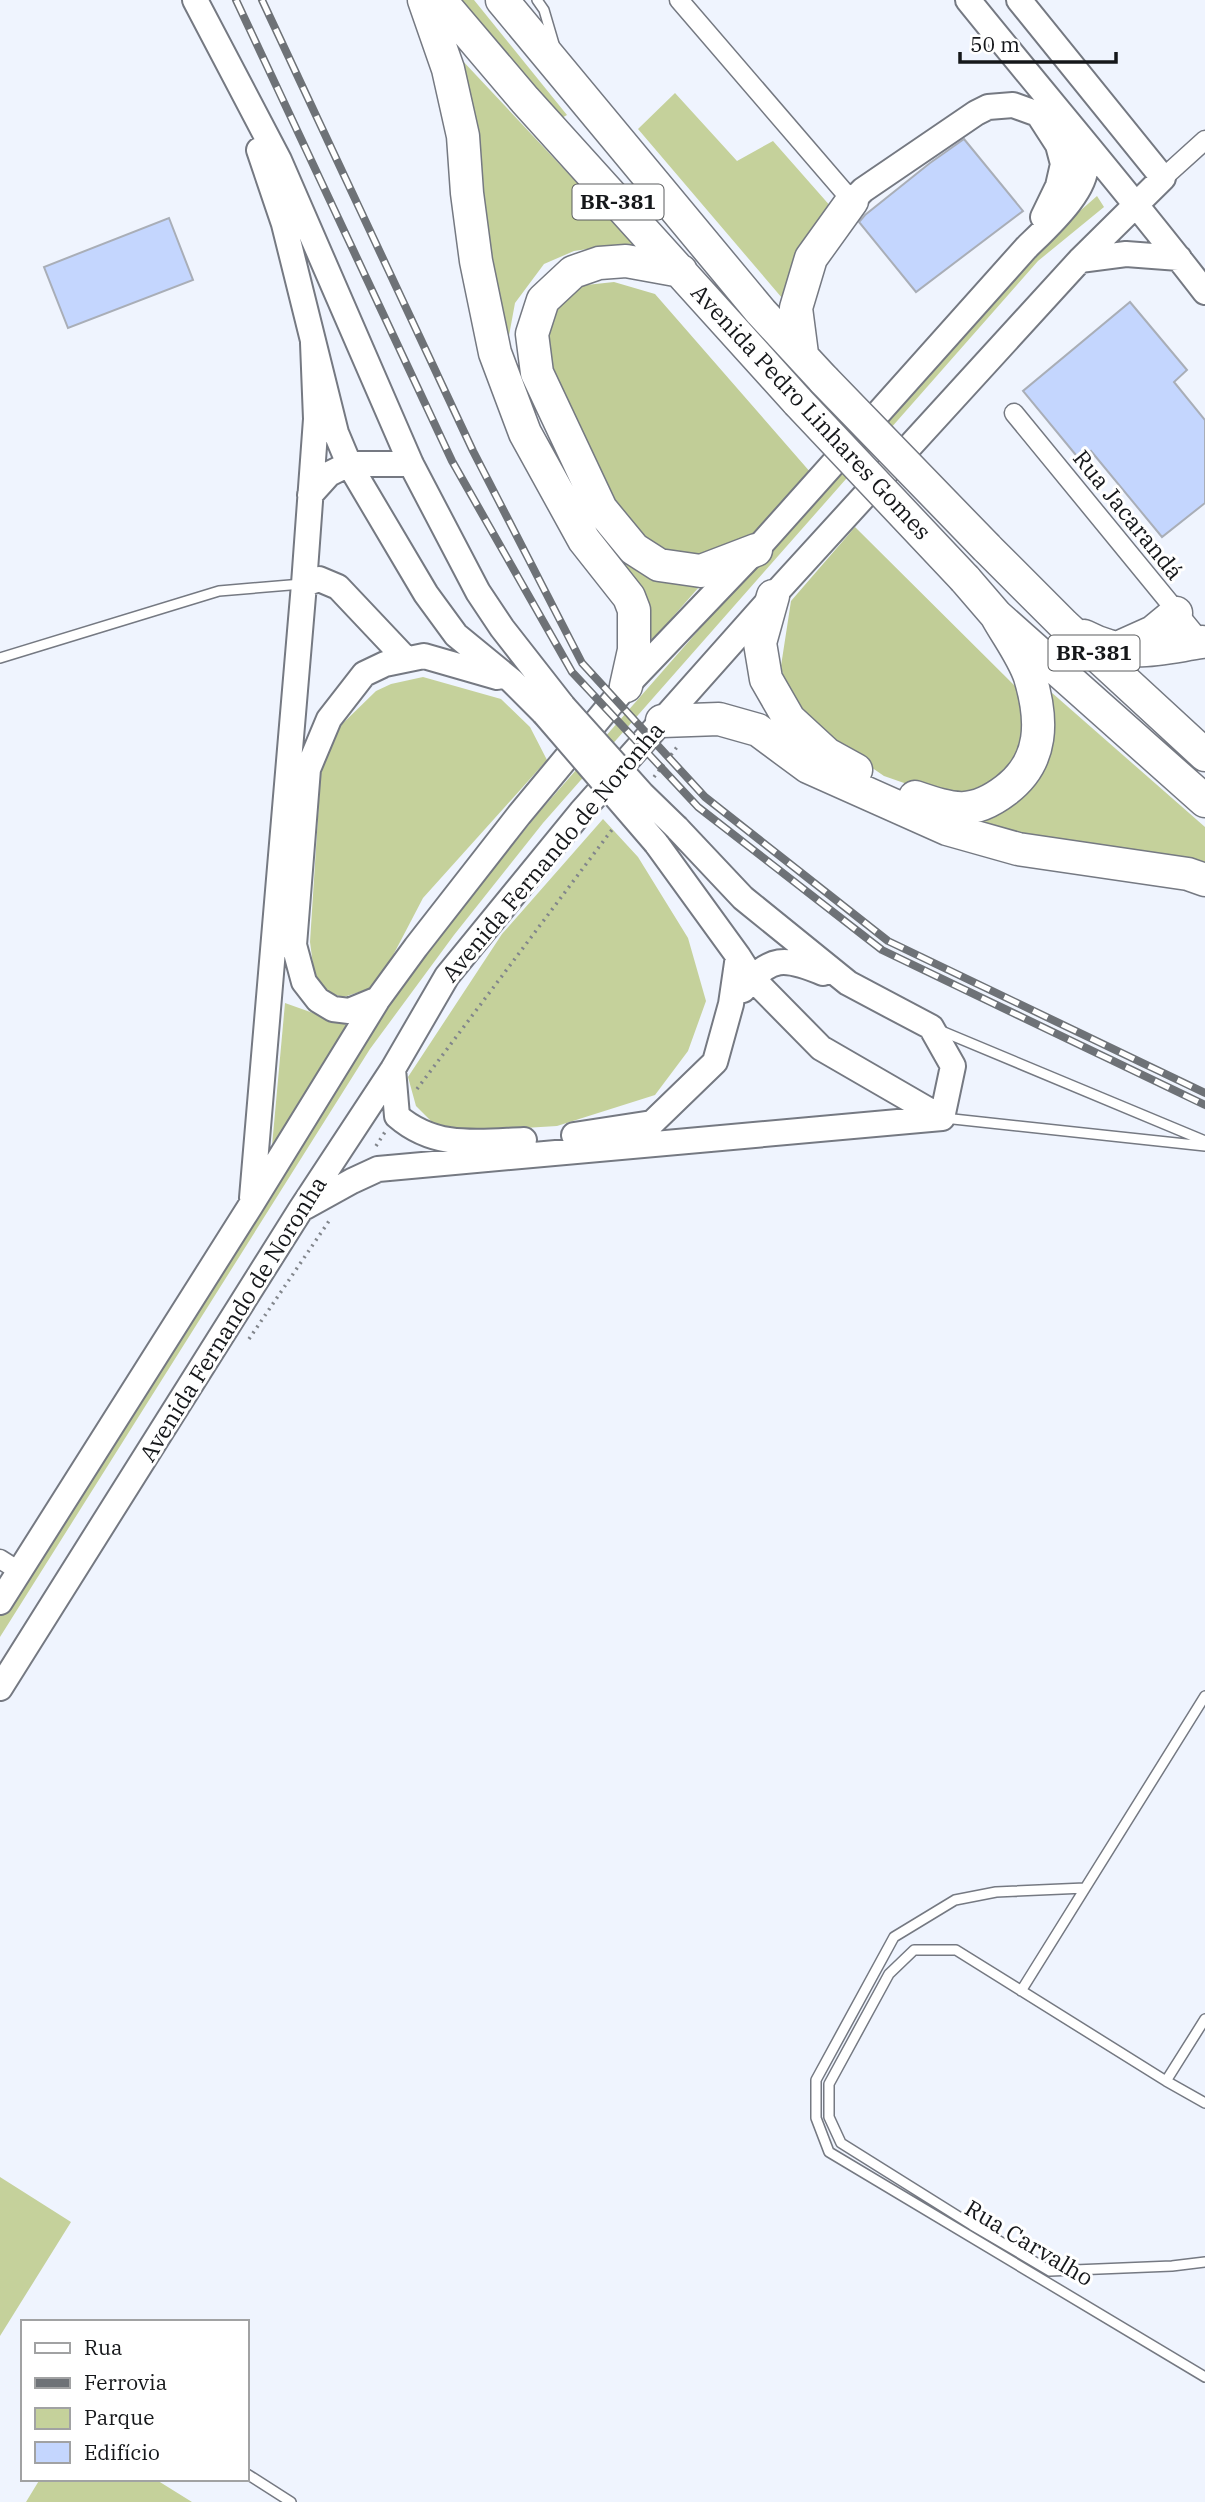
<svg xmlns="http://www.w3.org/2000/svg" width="1205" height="2502" font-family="'IBM Plex Serif',serif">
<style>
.green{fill:#c5d19b}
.forest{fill:#c1cd97}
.building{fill:#c4d6fe;stroke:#a9aeb7;stroke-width:2}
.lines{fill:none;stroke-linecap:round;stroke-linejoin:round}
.lane-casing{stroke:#757982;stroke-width:12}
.street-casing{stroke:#757982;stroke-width:21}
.secondary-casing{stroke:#757982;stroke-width:28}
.highway-casing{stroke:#757982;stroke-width:35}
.path{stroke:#81858b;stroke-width:3.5;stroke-dasharray:2 5;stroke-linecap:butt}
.lane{stroke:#fff;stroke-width:9}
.street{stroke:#fff;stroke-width:18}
.secondary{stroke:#fff;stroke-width:24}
.highway{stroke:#fff;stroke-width:32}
.rail-casing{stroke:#6e7277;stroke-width:8}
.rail{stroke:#fff;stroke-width:5;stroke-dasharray:16;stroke-linecap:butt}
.secondary-bridge-casing{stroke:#757982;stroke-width:28;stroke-linecap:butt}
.highway-bridge-casing{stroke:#757982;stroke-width:35;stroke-linecap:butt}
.secondary-bridge{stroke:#fff;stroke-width:24}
.highway-bridge{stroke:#fff;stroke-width:32}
.labels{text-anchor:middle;stroke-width:6;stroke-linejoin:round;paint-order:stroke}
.shield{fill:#fff;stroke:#5b5d5f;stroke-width:2}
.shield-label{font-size:21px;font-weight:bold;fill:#15171a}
.street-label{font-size:23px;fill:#15171a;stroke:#fff}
</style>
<rect width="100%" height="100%" fill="#eff4fe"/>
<!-- green -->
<path class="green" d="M454,0H474L567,115L558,120Z
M445,42L639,249L608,246L574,251L544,264L515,303L508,341L525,394L551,450L597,530L631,563L706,579L650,643L517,388Z
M675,93L737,161L773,141L832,208L788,305L638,129Z
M1097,196L1104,207L1038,261L543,823L454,935L370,1049L0,1637V1615L401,982L541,810L796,519L1032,253Z
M423,677L501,699L530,727L547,760L423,898L377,986L344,997L328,993L315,980L310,942L321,770L337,729L376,691L391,684Z
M1046,692H1051L1205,827V866L969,828Z
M603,819L638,857L688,938L706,1001L688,1051L655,1095L557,1126L477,1131L434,1124L416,1106L408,1077L502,934Z
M285,1003L358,1029L271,1157Z
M0,2177L71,2222L0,2336Z
M40,2479H155L192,2502H26Z"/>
<!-- forest -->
<path class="forest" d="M614,282L655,294L811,473L744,553L659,556L606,502L555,390L541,332L549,308L577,286Z
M855,527L1023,694L1029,734L1006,782L950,799L884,776L801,719L787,694L781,666L791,601Z"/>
<!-- building -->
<path class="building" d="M964,139L1023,211L916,292L859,222L865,215L930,163Z
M169,218L193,280L68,328L44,267Z
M1130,302L1187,370L1174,382L1205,420V503L1162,537L1091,451L1080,460L1023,391Z"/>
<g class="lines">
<defs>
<path id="lane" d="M537,0L544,10L554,44
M0,658L219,591L302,584
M939,1030L1205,1141
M944,1118L1205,1146
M1085,1888L996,1892L955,1900L894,1937L816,2080V2118L829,2152L1205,2377
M1021,1991L1205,1696
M1205,2019L1166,2081L956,1950H914L889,1974L829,2084V2117L841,2143L972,2225L1050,2271L1172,2266L1205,2262
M1166,2081L1205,2103
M247,2474L291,2502"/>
<path id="street" d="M679,0L852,201
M1163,178L1205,140
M1014,413L1205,646
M0,1559L19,1571"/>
<path id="secondary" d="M195,0L279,160L411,464L478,592L502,628L563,706
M968,0C1047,98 1129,193 1205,292
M259,150L284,224L336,433L349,464L426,594L456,635L512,681L544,713
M852,201L863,190L976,113L988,107L1013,105L1038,114L1058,145L1063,164L1058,186L1043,217
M1080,260L1126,254L1179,258
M310,495L329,474L349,464H411
M304,584L319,579L338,587L406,659
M677,828L743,898L848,983L931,1027L953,1066L942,1118
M656,843L738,956L752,978L821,1048L942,1118
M743,990C770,955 785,957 823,973
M378,999L349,1011L333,1009L318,1000L304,982L294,945L308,769L329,719L364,674L385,664L424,656L497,677
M393,1069L397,1116C435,1149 477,1142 524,1140
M574,1135L652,1123L715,1062L731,1004L738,956
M252,1198L304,584L316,419L313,343
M305,1207L352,1181L378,1169L942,1118
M0,1602L251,1205L378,999L416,947L519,815L626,686L756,550L1026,248C1044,230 1092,188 1085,160C1082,148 1073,136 1068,125
M0,1688L301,1209L393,1069L447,976L581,812L773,596L1080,260L1163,178L1019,0"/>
<path id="highway" d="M424,0L448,69L463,136L467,193L476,261L495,353L525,433L584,540L629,597L634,610V650L626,686
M440,0L525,100L798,402
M502,0L761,312L824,380
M681,271L626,261L599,263L573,272L543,300L532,334L537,373L601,509L634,549L659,565L701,571L756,550
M802,354L796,308L811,258L852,201
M987,548L1064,625L1205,755
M965,579L996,615L1205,801
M773,596L760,643L766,679L789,719L827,754L856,770
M1084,636C1128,659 1156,649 1202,642
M1124,645L1153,632L1176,613
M662,721L719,719L758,730L808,767L947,829L1018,849L1188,874L1205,880
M915,797C953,810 972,816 1006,790C1044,761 1043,720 1030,677C1023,656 1007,635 996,615"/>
</defs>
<!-- lane casing -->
<use href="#lane" class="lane-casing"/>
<!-- street casing -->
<use href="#street" class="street-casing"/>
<!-- secondary casing -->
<use href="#secondary" class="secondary-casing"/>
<!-- highway casing -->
<use href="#highway" class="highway-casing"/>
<!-- path -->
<path class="path" d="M654,777L677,747
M417,1089L614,827
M376,1146L385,1132
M249,1339L329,1221"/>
<!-- lane -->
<use href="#lane" class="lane"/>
<!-- street -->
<use href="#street" class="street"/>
<!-- secondary -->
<use href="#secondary" class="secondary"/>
<!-- highway -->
<use href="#highway" class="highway"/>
<defs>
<path id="rail" d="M236,0L452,461L572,672L698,807L882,950L1205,1105
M262,0L473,451L582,663L705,797L888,941L1205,1093"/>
</defs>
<!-- rail casing -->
<use href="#rail" class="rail-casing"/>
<!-- rail -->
<use href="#rail" class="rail"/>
<defs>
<path id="secondary-bridge" d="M563,706L642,794L677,828
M544,713L656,843"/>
<path id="highway-bridge" d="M824,380L987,548
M798,402L965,579"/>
</defs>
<!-- secondary-bridge casing -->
<use href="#secondary-bridge" class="secondary-bridge-casing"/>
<!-- highway-bridge casing -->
<use href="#highway-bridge" class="highway-bridge-casing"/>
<!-- secondary-bridge -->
<use href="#secondary-bridge" class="secondary-bridge"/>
<!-- highway-bridge -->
<use href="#highway-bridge" class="highway-bridge"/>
</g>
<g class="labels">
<!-- shield labels -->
<g class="shield">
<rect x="572.5" y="184.5" width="91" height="35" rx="5"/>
<rect x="1048.5" y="635.5" width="91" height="35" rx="5"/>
</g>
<g class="shield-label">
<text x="618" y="209">BR-381</text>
<text x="1094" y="660">BR-381</text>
</g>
<!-- street labels -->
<g class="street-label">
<text transform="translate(811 412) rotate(47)" y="8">Avenida Pedro Linhares Gomes</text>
<text transform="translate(1128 515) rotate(51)" y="8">Rua Jacarandá</text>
<text transform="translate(553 852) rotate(-50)" y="8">Avenida Fernando de Noronha</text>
<text transform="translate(233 1319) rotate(-58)" y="8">Avenida Fernando de Noronha</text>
<text transform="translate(1029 2243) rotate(31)" y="8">Rua Carvalho</text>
</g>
</g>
<!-- legend -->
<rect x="21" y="2320" width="228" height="161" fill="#ffffff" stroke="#a1a2a3" stroke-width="2"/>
<rect x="35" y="2343" width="35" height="10" fill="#ffffff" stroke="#a1a2a3" stroke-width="2"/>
<text x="84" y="2355" font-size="21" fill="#15171a">Rua</text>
<rect x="35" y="2378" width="35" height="10" fill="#6e7277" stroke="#a1a2a3" stroke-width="2"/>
<text x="84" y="2390" font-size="21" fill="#15171a">Ferrovia</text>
<rect x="35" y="2408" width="35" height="21" fill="#c5d19b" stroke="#a1a2a3" stroke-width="2"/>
<text x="84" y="2425" font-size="21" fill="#15171a">Parque</text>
<rect x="35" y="2442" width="35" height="21" fill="#c4d6fe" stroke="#a1a2a3" stroke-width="2"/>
<text x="84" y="2460" font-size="21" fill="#15171a">Edifício</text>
<!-- scale -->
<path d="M960 52v10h156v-10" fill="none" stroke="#15171a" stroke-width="3.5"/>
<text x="970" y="52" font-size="21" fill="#15171a" stroke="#ffffff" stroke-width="5" paint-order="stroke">50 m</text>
</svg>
